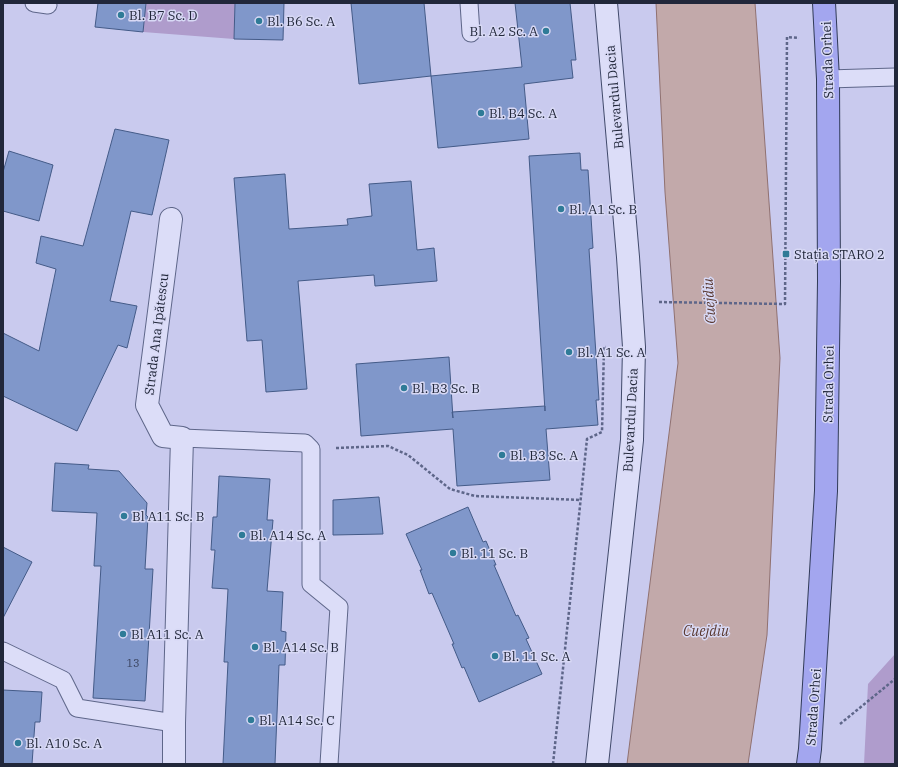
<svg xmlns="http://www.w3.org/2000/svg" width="898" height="767" font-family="'IBM Plex Serif',serif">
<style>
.green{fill:#af9ccc}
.water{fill:#c2a9aa;stroke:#907170}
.building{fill:#8097ca;stroke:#445b88}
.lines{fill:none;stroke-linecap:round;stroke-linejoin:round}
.lane-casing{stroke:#5e6689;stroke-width:19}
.street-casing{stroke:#5e6689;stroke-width:24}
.secondary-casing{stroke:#414a6b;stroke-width:24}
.primary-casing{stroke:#313b58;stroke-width:24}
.path{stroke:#5e6689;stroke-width:2.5;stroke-dasharray:3 2;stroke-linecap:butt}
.lane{stroke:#dcddf8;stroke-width:17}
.street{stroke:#dcddf8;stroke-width:22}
.secondary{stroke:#dcddf8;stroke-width:22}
.primary{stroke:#a3a6ef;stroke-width:22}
.poi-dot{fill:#2f7b97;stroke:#d8d9f5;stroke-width:1.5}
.labels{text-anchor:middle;stroke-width:3;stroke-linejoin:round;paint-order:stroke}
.number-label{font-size:11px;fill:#39435e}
.poi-label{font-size:13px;fill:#21273a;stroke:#d8d9f5;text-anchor:start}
.street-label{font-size:13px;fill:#21273a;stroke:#d8d9f5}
.water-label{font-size:14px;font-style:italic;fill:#5a3931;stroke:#d8d9f5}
</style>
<rect width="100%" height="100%" fill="#c9caee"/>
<!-- green -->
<path class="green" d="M146,3H235L234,39L143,32Z
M895,654V764H864L868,684Z"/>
<!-- water -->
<path class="water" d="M656,3H755L780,358L767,635L748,764H627L678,363L665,192Z"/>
<!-- building -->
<path class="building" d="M98,3H146L143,32L95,27Z
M235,3H284L283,40L234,39Z
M351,3H424L431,76L359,84Z
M515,3H570L576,60H571L573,78L524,84L529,139L438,148L431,76L522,67Z
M115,129L169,140L152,215L131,211L110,301L137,306L127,348L118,345L77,431L3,396V333L39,351L56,269L36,263L41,236L83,246Z
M9,151L53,165L39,221L3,211V172Z
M580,153L581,170H588L593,248L589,249L599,400H596L598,425L546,429L550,480L457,486L453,429L361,436L356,364L449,357L453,418L452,412L545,406V411L529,156Z
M285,174L289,229L348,225L347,219L372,216L369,184L411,181L417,250L434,248L437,281L375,286L374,275L298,281L307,389L266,392L262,340L247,341L234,178Z
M55,463L89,465L88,469L119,471L147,503L146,515L148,517L145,569H153L145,701L93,698L101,566H94L97,513L52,511Z
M219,476L270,479L267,520H273L267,591L283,592L281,631L286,632L285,665H279L275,764H223L228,662H224L228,589L212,588L215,550H211L213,517H217Z
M379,497L383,534L333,535V500Z
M468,507L483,542L486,541L496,565H494L516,616L518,615L529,638L526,639L542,674L479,702L464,667L462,668L452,644H454L432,593L429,594L420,570H422L406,534Z
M3,547L32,562L3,618Z
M3,690L42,692L40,722H35L32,764H3Z"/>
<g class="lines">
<defs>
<path id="lane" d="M34,3L48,5
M469,3L471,33
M828,79L895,77
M182,438L305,443L311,449V584L339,607L329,764
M3,651L63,680L77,708L174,723"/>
<path id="street" d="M171,219L147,405L163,436L182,438L174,723V764"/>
<path id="secondary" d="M597,764L632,440L634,347L628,257L606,3"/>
<path id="primary" d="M808,764L810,749L826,491L829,281L828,79L824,3"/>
</defs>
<!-- lane casing -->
<use href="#lane" class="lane-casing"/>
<!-- street casing -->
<use href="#street" class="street-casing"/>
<!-- secondary casing -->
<use href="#secondary" class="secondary-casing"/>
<!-- primary casing -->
<use href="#primary" class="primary-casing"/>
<!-- path -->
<path class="path" d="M659,302L785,304L787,37L799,38
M336,448L388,446L408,455L450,489L475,496L581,500
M840,724L895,679
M553,764L587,439L602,432L604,347H606"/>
<!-- lane -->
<use href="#lane" class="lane"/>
<!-- street -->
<use href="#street" class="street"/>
<!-- secondary -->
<use href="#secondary" class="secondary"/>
<!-- primary -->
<use href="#primary" class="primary"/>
</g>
<!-- markers -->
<g class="poi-dot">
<circle cx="121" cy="15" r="4"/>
<circle cx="259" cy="21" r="4"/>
<circle cx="546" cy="31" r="4"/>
<circle cx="481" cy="113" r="4"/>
<circle cx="561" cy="209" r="4"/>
<rect x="782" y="250" width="8" height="8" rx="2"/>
<circle cx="569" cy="352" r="4"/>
<circle cx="404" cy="388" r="4"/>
<circle cx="502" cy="455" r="4"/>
<circle cx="124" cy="516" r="4"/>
<circle cx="242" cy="535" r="4"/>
<circle cx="453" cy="553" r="4"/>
<circle cx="123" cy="634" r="4"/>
<circle cx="255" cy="647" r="4"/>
<circle cx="495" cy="656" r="4"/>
<circle cx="251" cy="720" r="4"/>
<circle cx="18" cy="743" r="4"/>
</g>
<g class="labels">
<!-- number labels -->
<g class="number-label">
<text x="133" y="667">13</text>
</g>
<!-- poi labels -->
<g class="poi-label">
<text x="129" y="20">Bl. B7 Sc. D</text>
<text x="267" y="26">Bl. B6 Sc. A</text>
<text x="538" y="36" text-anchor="end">Bl. A2 Sc. A</text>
<text x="489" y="118">Bl. B4 Sc. A</text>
<text x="569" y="214">Bl. A1 Sc. B</text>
<text x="794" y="259">Stația STARO 2</text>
<text x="577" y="357">Bl. A1 Sc. A</text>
<text x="412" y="393">Bl. B3 Sc. B</text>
<text x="510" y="460">Bl. B3 Sc. A</text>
<text x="132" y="521">Bl A11 Sc. B</text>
<text x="250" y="540">Bl. A14 Sc. A</text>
<text x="461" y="558">Bl. 11 Sc. B</text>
<text x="131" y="639">Bl A11 Sc. A</text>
<text x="263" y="652">Bl. A14 Sc. B</text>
<text x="503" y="661">Bl. 11 Sc. A</text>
<text x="259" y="725">Bl. A14 Sc. C</text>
<text x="26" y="748">Bl. A10 Sc. A</text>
</g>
<!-- street labels -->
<g class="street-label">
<text transform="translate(827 60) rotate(-92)" y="5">Strada Orhei</text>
<text transform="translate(614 97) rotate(-95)" y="5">Bulevardul Dacia</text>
<text transform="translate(156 334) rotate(-83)" y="5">Strada Ana Ipătescu</text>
<text transform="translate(828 384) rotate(-89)" y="5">Strada Orhei</text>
<text transform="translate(630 420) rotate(-87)" y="5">Bulevardul Dacia</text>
<text transform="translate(813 707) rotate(-86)" y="5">Strada Orhei</text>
</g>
<!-- water labels -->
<g class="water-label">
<text transform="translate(709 301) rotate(-94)" y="5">Cuejdiu</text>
<text x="706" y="636">Cuejdiu</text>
</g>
</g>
<!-- border -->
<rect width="898" height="767" fill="none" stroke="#21273a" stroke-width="8"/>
</svg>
